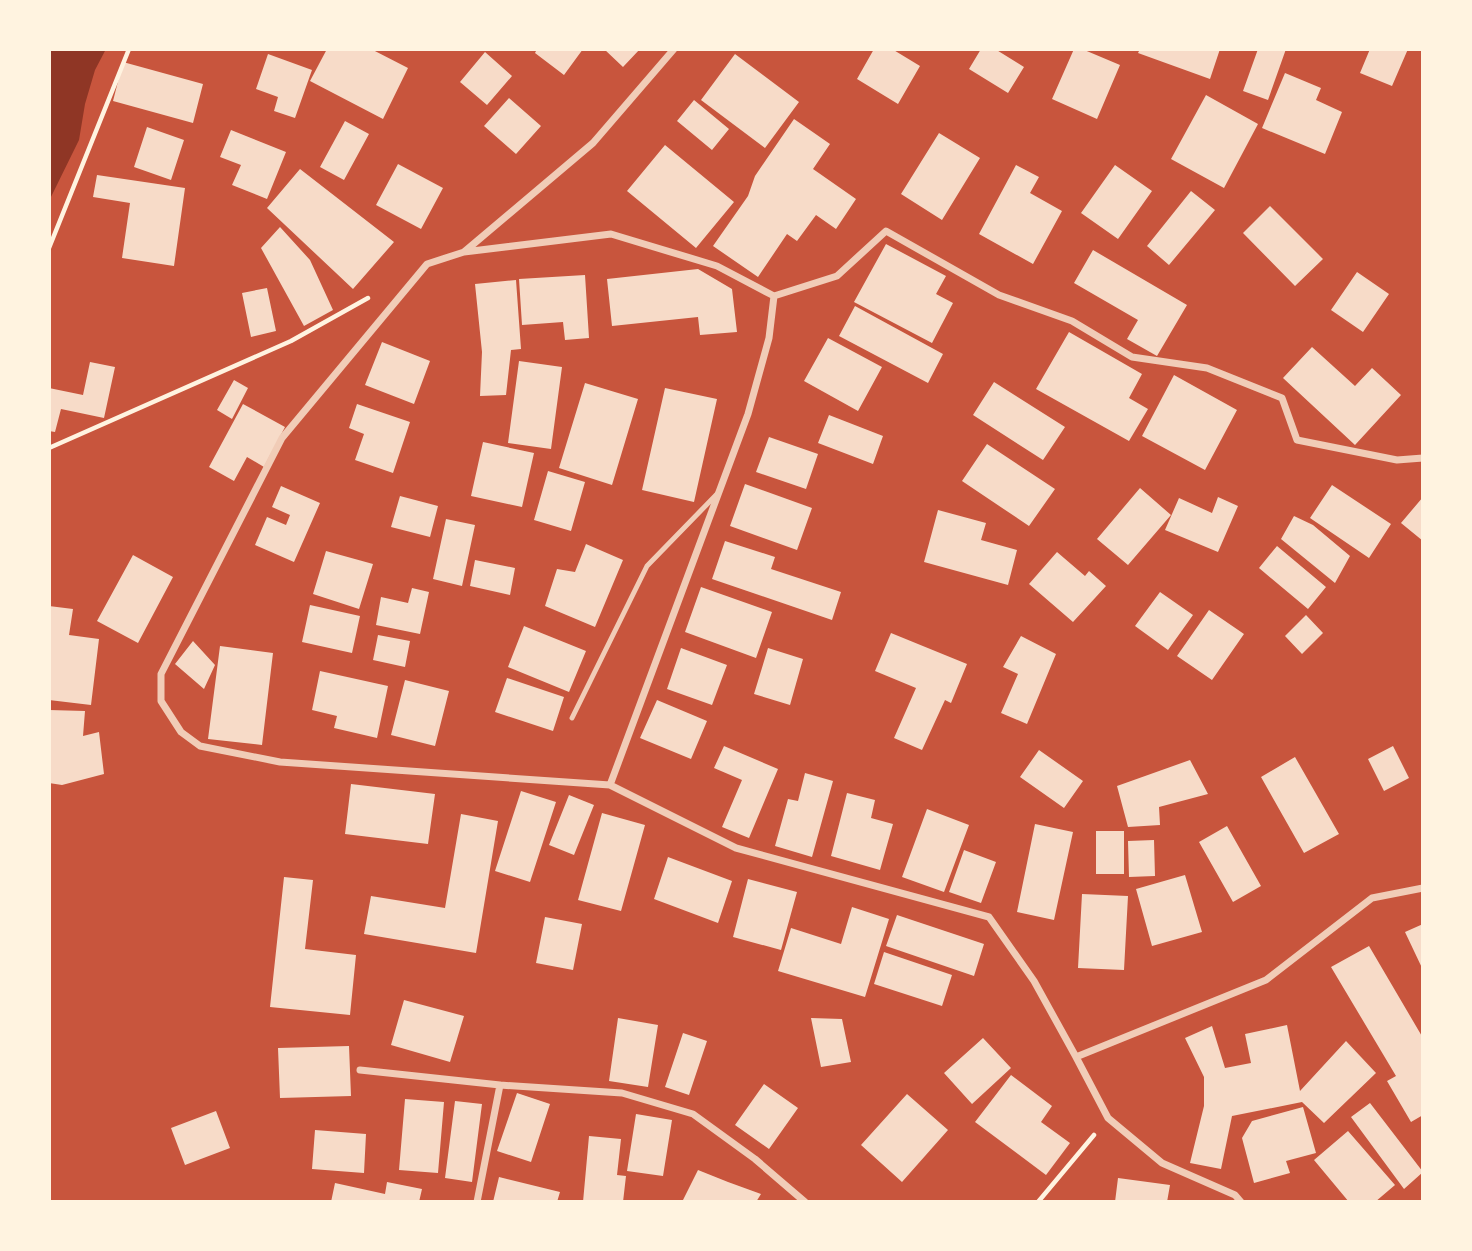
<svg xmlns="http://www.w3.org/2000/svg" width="1472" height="1251" font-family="Rubik,sans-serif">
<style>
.water{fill:#8f3625}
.building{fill:#f7dbc8}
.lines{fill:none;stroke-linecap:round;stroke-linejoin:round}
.path{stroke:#fff3e0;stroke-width:4.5}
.service{stroke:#f1ccb7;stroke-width:5}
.minor{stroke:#f1ccb7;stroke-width:7}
</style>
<rect width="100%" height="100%" fill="#c8553d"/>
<!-- water -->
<path class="water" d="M49,49H106L95,70L85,104L79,140L49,201Z"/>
<!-- building -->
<path class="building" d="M327,49H371L408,68L383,119L310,81Z
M537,49H583L564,75L535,53Z
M604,49H640L623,67Z
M874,49H892L920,66L898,104L857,79Z
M981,49H995L1024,67L1008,93L969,69Z
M1074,49H1082L1120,65L1097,119L1052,99Z
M1140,49H1220L1210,79L1138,53Z
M1258,49H1286L1268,100L1243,91Z
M1370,49H1408L1392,86L1360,73Z
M485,52L512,76L487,105L460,82Z
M268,54L312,70L295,118L274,111L278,97L256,89Z
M735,54L799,102L765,148L701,100Z
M123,62L203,84L193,123L113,101Z
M1285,73L1321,88L1316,100L1342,112L1325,154L1262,128Z
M1206,95L1258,124L1224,188L1171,159Z
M509,98L541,126L516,154L484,126Z
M694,100L729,129L712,150L677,121Z
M794,119L830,144L813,169L856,199L836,229L816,215L797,241L787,234L758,277L713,246L748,196L755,176Z
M345,121L369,134L344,180L320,167Z
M147,127L184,140L171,180L134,167Z
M231,130L286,152L267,199L232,185L241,165L220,157Z
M939,133L980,158L942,220L901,194Z
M665,145L734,202L696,248L627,191Z
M398,164L443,188L421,229L376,205Z
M1016,165L1039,177L1030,193L1062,211L1033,264L979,234Z
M1115,165L1152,191L1118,239L1081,213Z
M300,169L394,242L353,289L267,208Z
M97,175L185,188L174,266L122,258L130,203L93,197Z
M1191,191L1215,210L1169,265L1147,246Z
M1270,206L1323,259L1295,286L1243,233Z
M280,227L310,260L333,310L304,326L261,248Z
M886,244L946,276L936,294L953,303L932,343L854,302Z
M1093,250L1187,305L1157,356L1127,339L1138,320L1074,283Z
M698,269L732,289L737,332L700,335L698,317L612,326L607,279Z
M1357,272L1389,294L1363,332L1331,310Z
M585,275L589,338L565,340L563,322L522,325L519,279Z
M516,280L521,349L511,350L506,395L480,396L482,352L475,284Z
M267,288L276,331L251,337L242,293Z
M855,306L943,354L928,383L839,336Z
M1069,332L1142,374L1129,398L1148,409L1129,441L1036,389Z
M828,338L882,367L858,411L804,381Z
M382,342L430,361L414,404L365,385Z
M1312,347L1355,386L1372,368L1401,395L1355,445L1283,378Z
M519,361L562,367L551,449L508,443Z
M90,362L115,367L104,418L61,409L55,432L49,431V388L83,395Z
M1174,375L1237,410L1205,470L1142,436Z
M234,380L248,388L232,419L217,410Z
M994,382L1065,427L1043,460L973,415Z
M585,383L638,399L612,485L559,468Z
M665,388L717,399L694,502L642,490Z
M243,404L285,427L264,467L247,457L234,481L209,467Z
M357,404L410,422L393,473L355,460L364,434L349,428Z
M829,415L883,436L873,464L818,443Z
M769,437L818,454L806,489L756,472Z
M483,442L534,453L522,507L471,496Z
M987,444L1055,489L1029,526L962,481Z
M548,471L585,482L571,531L534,520Z
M745,484L812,508L797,550L730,526Z
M1332,485L1391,524L1369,558L1310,518Z
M281,486L320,503L294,562L255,545L267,517L286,525L290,515L272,507Z
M1140,488L1171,515L1128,565L1097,539Z
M400,496L438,506L430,537L391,527Z
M1218,497L1238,506L1218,552L1165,530L1179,498L1212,513Z
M1423,497V541L1401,523Z
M938,510L986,523L981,540L1017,550L1008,585L924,562Z
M1294,516L1313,525L1350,556L1335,583L1281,539Z
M446,519L475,525L462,586L433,579Z
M725,541L775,557L771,569L841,592L832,620L712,579Z
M586,544L623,560L595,627L545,606L557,569L575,572Z
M1277,546L1326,587L1308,609L1259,568Z
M326,551L373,564L359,609L313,594Z
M1057,552L1085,576L1089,571L1106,586L1073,622L1029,584Z
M133,555L173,577L138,643L97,621Z
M475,560L515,568L510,595L470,586Z
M701,587L772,612L756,658L685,632Z
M412,588L429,592L420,634L376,625L381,597L408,603Z
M1160,592L1193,615L1168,650L1135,626Z
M310,605L360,616L352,653L302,642Z
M49,606L73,609L69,635L99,639L91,705L49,700Z
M1209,610L1244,634L1212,680L1177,656Z
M1306,615L1323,633L1302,654L1285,636Z
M524,626L586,651L569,692L508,667Z
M891,633L967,664L951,703L945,700L922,750L894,738L916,688L875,671Z
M378,635L410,641L405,667L373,660Z
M1021,636L1056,654L1027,724L1001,713L1018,674L1003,667Z
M193,641L215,665L204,689L175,664Z
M220,646L273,653L262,745L208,739Z
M681,648L727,665L712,705L667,689Z
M768,648L803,659L790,705L754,694Z
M320,671L388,686L377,738L334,728L337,716L312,710Z
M507,678L564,697L553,731L495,712Z
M405,680L449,691L435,746L391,735Z
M657,700L707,721L691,759L640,738Z
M49,710L85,711L83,736L99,732L104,774L62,785L49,783Z
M724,746L778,769L749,838L722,827L742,780L714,768Z
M1393,746L1409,778L1384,791L1368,759Z
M1039,750L1083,781L1064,808L1020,777Z
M1295,757L1339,834L1304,853L1261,777Z
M1190,760L1208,794L1159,807L1160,825L1128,827L1117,786Z
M805,773L833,781L812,857L775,846L788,799L798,801Z
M351,784L435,794L428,844L345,834Z
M521,791L556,802L530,882L495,871Z
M847,793L875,800L871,818L893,824L880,870L831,856Z
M569,795L594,805L574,855L549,845Z
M927,809L969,825L944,892L902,877Z
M602,813L645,825L621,911L578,900Z
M461,814L498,821L476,953L364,934L371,896L445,908Z
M1035,824L1073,832L1054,920L1017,912Z
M1227,826L1261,886L1233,902L1199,842Z
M1096,831H1124V874H1096Z
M1154,840L1155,876L1129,877L1128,841Z
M964,850L996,862L981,903L949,892Z
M668,857L732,881L718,923L654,899Z
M1185,875L1202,932L1152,946L1136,889Z
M284,877L313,880L305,949L356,955L350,1015L270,1007Z
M748,879L797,892L781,950L733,937Z
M1082,894L1128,896L1124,970L1078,968Z
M852,907L889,919L865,997L778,971L791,928L841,944Z
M897,915L984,944L974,976L886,946Z
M545,917L582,924L573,970L536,963Z
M1423,924V970L1405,932Z
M1369,946L1423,1038V1115L1411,1122L1387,1081L1396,1076L1331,967Z
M884,952L952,975L942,1006L874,984Z
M404,1000L464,1016L450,1062L391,1045Z
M618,1018L658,1025L648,1087L609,1081Z
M811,1018L842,1019L851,1062L821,1067Z
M1287,1025L1300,1091L1346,1041L1376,1073L1324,1123L1302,1102L1232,1116L1221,1169L1190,1163L1204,1106V1077L1185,1038L1212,1026L1225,1068L1251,1063L1245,1034Z
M683,1033L707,1041L689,1095L665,1087Z
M983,1038L1011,1068L972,1104L944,1073Z
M349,1046L351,1096L280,1098L278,1048Z
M1011,1075L1052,1106L1041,1122L1070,1143L1046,1175L975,1122Z
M764,1084L798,1108L769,1149L735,1125Z
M517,1093L550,1104L531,1162L497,1151Z
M907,1094L948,1130L902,1182L861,1145Z
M405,1099L444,1102L438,1173L399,1170Z
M455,1101L482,1104L472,1182L445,1178Z
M1370,1103L1423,1172L1404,1189L1351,1117Z
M1303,1107L1316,1153L1286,1161L1290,1173L1254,1183L1242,1138L1252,1121Z
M216,1111L230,1148L185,1165L171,1128Z
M636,1114L672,1120L663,1176L627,1171Z
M315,1130L366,1134L364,1173L312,1169Z
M1348,1131L1395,1185L1375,1202H1349L1314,1160Z
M589,1136L621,1139L617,1175L626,1176L623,1202H583Z
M698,1170L728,1182L761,1194L756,1202H682Z
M499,1177L560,1192L557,1202H493Z
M1118,1178L1170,1185L1167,1202H1115Z
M387,1182L422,1189L419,1202H331L335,1183L385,1194Z"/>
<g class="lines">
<!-- path -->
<path class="path" d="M49,248L129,49
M49,448L291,341L368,298
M1038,1202L1094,1135"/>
<!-- service -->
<path class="service" d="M572,718L647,566L717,494"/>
<!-- minor -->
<path class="minor" d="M674,49L593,143L464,252L427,264L282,438L161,674V701L181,732L200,746L280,762L610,785L736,848L989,917L1034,981L1076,1057
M464,252L611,234L717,266L774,296
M610,785L748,414L769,338L774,296L837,276L886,231L999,295L1072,321L1132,357L1207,368L1282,398L1297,440L1397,460L1423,458
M360,1070L500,1085L622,1093L693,1114L755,1159L805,1202
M477,1202L500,1085
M1241,1202L1235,1195L1162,1163L1108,1118L1076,1057L1266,980L1372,898L1423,888"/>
</g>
<!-- border -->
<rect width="1472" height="1251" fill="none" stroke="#fff3e0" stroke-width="102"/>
</svg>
